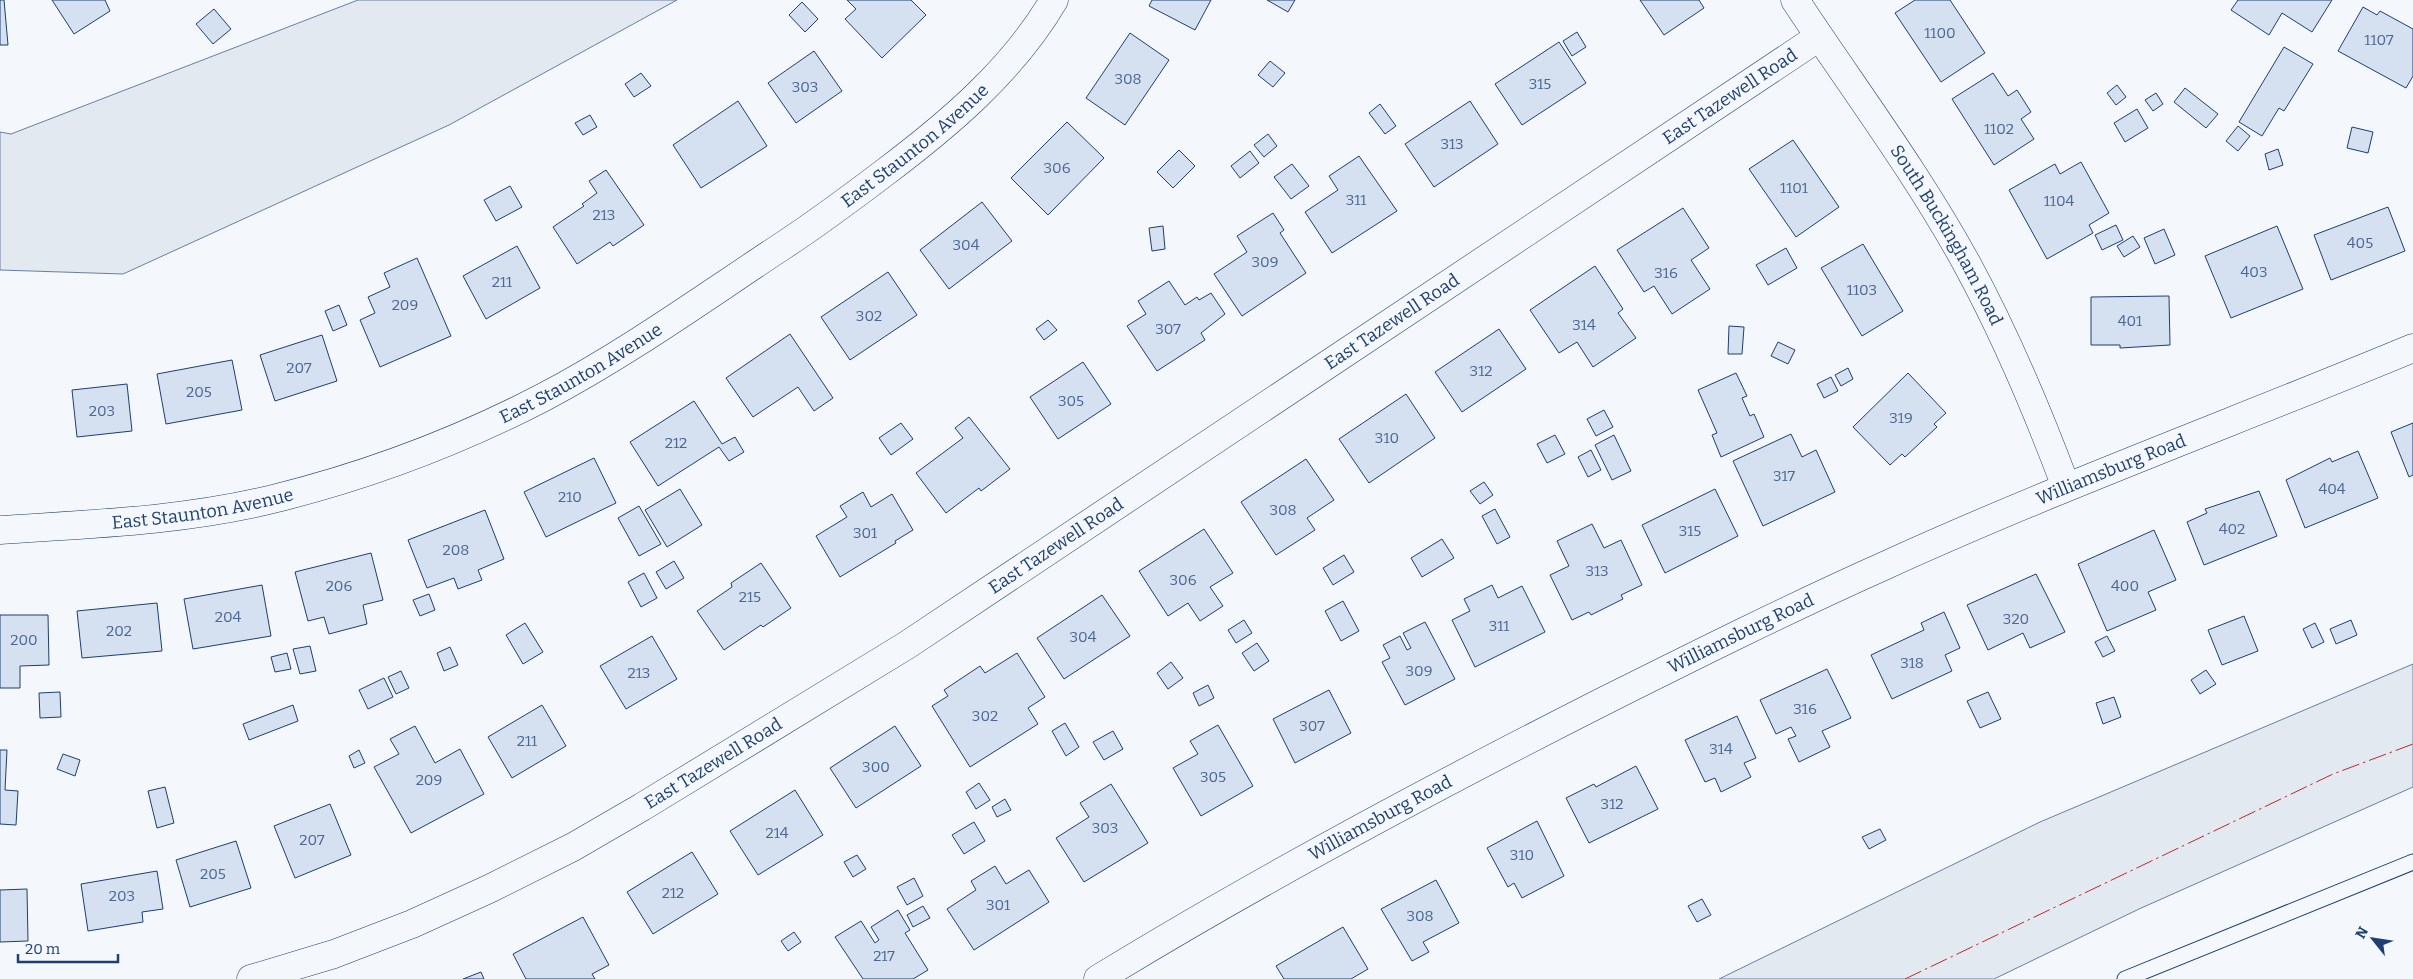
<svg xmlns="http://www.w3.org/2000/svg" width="2413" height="979" font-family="Bitter,serif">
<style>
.green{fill:#e3e9f0;stroke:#687fa3}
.building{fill:#d5e0f0;stroke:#1d3f73}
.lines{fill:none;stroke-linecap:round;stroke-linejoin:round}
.service-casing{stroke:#1d3f73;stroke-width:17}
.minor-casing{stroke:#1d3f73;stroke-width:29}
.service{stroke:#f4f7fb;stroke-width:15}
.minor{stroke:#f4f7fb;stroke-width:28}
.power{stroke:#c62828;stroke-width:1;stroke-dasharray:18 4 2.5 4;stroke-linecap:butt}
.labels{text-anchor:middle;stroke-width:4;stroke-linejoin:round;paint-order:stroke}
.number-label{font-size:15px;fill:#4b6792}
.street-label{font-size:18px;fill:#1d3f73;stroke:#f4f7fb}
</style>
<rect width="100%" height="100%" fill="#f4f7fb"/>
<!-- green -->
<path class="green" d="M358,0H677L449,125L123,274L0,270V132L11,134Z
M2413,664V787L2139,909L1994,979H1719L2040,822Z"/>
<!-- building -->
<path class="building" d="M0,0H4L8,45H0Z
M52,0H105L110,11L74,34Z
M847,0H911L926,15L882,58L845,19L856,9Z
M1152,0H1211L1195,30L1149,6Z
M1267,0H1295L1288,12Z
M1640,0H1699L1704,8L1664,35Z
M1915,0H1950L1985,53L1941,82L1895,13Z
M2238,0H2332L2312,32L2282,13L2269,35L2231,10Z
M802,2L818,19L805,32L789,15Z
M2363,7L2377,15L2380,11L2413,29V76L2406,88L2338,51Z
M214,9L231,29L213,44L196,24Z
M1577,32L1586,47L1572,56L1563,41Z
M1130,33L1169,60L1125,125L1086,98Z
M1559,42L1586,83L1522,125L1495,84Z
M2284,47L2313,64L2284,111L2279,108L2262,136L2239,122Z
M814,51L842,91L796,123L768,83Z
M1270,61L1285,73L1273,87L1258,75Z
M641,73L651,86L634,97L625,84Z
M1993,73L2008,96L2017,90L2031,112L2021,119L2034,139L1994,165L1952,99Z
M2117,85L2126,97L2116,105L2107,93Z
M2185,88L2218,114L2206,128L2174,102Z
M2156,93L2163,104L2153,111L2145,100Z
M738,101L767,146L701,188L673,145Z
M1470,101L1498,144L1434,187L1405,144Z
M1380,104L1396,126L1385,134L1369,113Z
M2137,109L2148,128L2125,142L2114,123Z
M590,115L597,127L583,135L575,123Z
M1067,122L1104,158L1048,215L1011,178Z
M2238,126L2250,136L2238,151L2226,141Z
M2352,127L2373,132L2368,153L2347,148Z
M1268,134L1277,146L1264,157L1254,145Z
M1793,140L1839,207L1796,237L1749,169Z
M2278,149L2283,165L2269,170L2265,154Z
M1179,150L1195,166L1173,188L1157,172Z
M1250,151L1259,163L1240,178L1231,166Z
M1359,156L1397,211L1332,253L1305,212L1338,190L1329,176Z
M2081,162L2109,213L2089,225L2093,233L2047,259L2009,190L2055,164L2060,174Z
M1292,164L1309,186L1291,199L1274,177Z
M606,170L644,225L613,246L610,242L577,264L553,227L584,206L582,204L597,193L589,181Z
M510,186L522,207L496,221L484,200Z
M982,202L1012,241L949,289L920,250Z
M2388,207L2405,251L2331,280L2314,235Z
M1683,208L1709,248L1691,260L1710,289L1672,314L1654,286L1644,292L1617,250Z
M1273,213L1284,230L1280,233L1306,273L1242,316L1214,274L1247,252L1237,236Z
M2116,225L2123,240L2102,250L2095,235Z
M1163,226L1165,249L1152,251L1149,228Z
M2277,226L2303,289L2231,318L2205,256Z
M2164,229L2175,255L2155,264L2144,238Z
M2133,236L2140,247L2124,257L2117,246Z
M1863,244L1903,311L1862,336L1821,268Z
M517,246L540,288L486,319L463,276Z
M1786,248L1797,268L1768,285L1756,265Z
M417,258L451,336L380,367L360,320L375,313L368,297L390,287L384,273Z
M1595,266L1623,309L1618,313L1636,338L1593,367L1577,342L1559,353L1530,310Z
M888,272L917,315L850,360L821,317Z
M1169,281L1185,305L1197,297L1199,300L1211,293L1225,314L1201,333L1205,340L1157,371L1127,326L1146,314L1138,301Z
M2169,296L2170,345L2120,348V345H2091V297Z
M339,305L347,325L333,331L325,311Z
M1048,320L1057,330L1044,340L1036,329Z
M1729,326L1744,327L1742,354H1728Z
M1499,329L1526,369L1462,412L1435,372Z
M790,334L833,398L814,411L798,387L753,417L726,378Z
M322,335L337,381L275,401L260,355Z
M1778,342L1795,350L1788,364L1771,356Z
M232,360L242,410L166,424L157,374Z
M1083,362L1111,404L1058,439L1030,397Z
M1848,368L1853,379L1841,386L1835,375Z
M1736,373L1747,396L1742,398L1750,416L1754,414L1764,437L1721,457L1712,435L1717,433L1698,390Z
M1908,373L1946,413L1934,424L1937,427L1905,457L1902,454L1890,465L1853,427Z
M1831,377L1838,391L1824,398L1817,384Z
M127,384L132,431L77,437L72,390Z
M1406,394L1435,438L1369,483L1339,439Z
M694,401L722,444L735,437L744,452L729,461L719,447L658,486L630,442Z
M1604,410L1613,427L1596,436L1587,419Z
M969,417L1010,469L981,491L979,488L946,513L916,473L963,438L955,428Z
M901,423L913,439L891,455L879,438Z
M2413,423V475L2409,477L2391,432Z
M1791,434L1802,457L1816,450L1835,492L1763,526L1733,461Z
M1555,435L1565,454L1547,463L1537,444Z
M1614,435L1631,471L1612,480L1595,445Z
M1591,450L1601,470L1588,477L1578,457Z
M2358,451L2378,498L2305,528L2286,480L2330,458L2332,462Z
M594,458L616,503L546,537L524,492Z
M1306,459L1334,500L1307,518L1315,530L1276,555L1241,502Z
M1484,482L1493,495L1480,504L1470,491Z
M680,489L702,525L667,547L645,510Z
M1715,489L1738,536L1665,573L1642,525Z
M2259,491L2277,536L2204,565L2187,522L2207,513L2205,509Z
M863,492L871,507L892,494L913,530L895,541L896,543L840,577L816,536L847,517L840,506Z
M639,506L661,544L639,556L618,518Z
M1495,509L1510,537L1497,544L1482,516Z
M485,510L504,559L478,570L482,580L458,589L454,578L427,588L408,540Z
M1592,524L1604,548L1621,540L1642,585L1621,595L1623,599L1591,615L1589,612L1572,620L1550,575L1569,566L1557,541Z
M1204,529L1233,573L1210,587L1223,606L1200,621L1188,603L1168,616L1139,571Z
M2154,530L2176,580L2148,592L2156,610L2107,631L2078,564Z
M1442,539L1454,558L1422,577L1411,558Z
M371,553L383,600L363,605L367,624L329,634L324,617L308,621L295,572Z
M1344,555L1354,572L1333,585L1323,568Z
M674,561L684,578L666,589L656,572Z
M761,563L791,608L763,627L761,625L724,650L697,611L732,587L731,583Z
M644,573L657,598L641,607L628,582Z
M2036,574L2065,632L2030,648L2023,633L1988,650L1967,605Z
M262,585L271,636L193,649L184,599Z
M1492,585L1498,598L1522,586L1545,632L1475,667L1452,620L1470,611L1464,599Z
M429,594L435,610L420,616L413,600Z
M1102,595L1130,636L1064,679L1037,638Z
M1343,601L1359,631L1341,641L1325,611Z
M157,603L162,651L82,658L77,611Z
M1944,612L1960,648L1945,655L1952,671L1892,699L1871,655L1924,630L1921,623Z
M0,615H48L49,665L20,666V688H0Z
M2244,616L2258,651L2222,665L2208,630Z
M1244,620L1252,633L1236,643L1228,630Z
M2351,620L2357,635L2336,644L2330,629Z
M1425,622L1455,679L1405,705L1382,662L1390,658L1383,645L1400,636L1407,650L1411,648L1403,633Z
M525,623L543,652L523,664L506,635Z
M2315,623L2324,642L2312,648L2303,629Z
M652,636L677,679L626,709L600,666Z
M2107,636L2115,651L2103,657L2095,642Z
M1257,643L1269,661L1254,671L1242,653Z
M310,646L316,671L300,674L293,649Z
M450,647L458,665L444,671L437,653Z
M287,653L291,669L275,672L271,657Z
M1017,653L1045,697L1028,708L1038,724L970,767L932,706L948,696L944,690L980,666L985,673Z
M1171,662L1183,678L1168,689L1157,673Z
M1827,669L1851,718L1822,731L1830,747L1799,762L1788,739L1796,736L1791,727L1776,734L1760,700Z
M2206,670L2216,684L2200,694L2191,680Z
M401,671L409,688L396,694L388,677Z
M384,678L393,697L368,709L359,690Z
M1208,685L1214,698L1199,706L1193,693Z
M1329,690L1351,733L1295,763L1273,719Z
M60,692L61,717L40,718L39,693Z
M1988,692L2001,719L1980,728L1967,701Z
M2114,697L2121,717L2103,724L2096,703Z
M293,705L298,721L249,740L243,724Z
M542,705L566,746L512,778L488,737Z
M1737,716L1756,758L1744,763L1751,777L1721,792L1715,778L1705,782L1685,740Z
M1065,723L1079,747L1066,756L1052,731Z
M1218,725L1253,786L1201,816L1173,768L1198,754L1190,741Z
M415,726L435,763L460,749L484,794L411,833L374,767L399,754L390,739Z
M895,726L921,766L856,808L830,768Z
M1113,731L1123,749L1104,760L1093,742Z
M0,750H7L5,790L18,791L16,825L0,824Z
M359,750L365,763L354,768L349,756Z
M63,754L80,760L75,776L57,769Z
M1636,766L1658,809L1589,843L1566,798L1594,784L1596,787Z
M979,783L990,800L976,809L966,792Z
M1111,784L1148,843L1084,882L1056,838L1089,817L1080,803Z
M165,787L174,823L157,828L148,791Z
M795,790L823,835L758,875L730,831Z
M1005,799L1011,810L997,817L992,807Z
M330,804L351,855L295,878L274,826Z
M1537,821L1564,876L1522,898L1514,883L1508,887L1487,848Z
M974,822L985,841L964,854L952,835Z
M1880,829L1886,840L1869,849L1862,837Z
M236,841L251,888L190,907L176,860Z
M692,852L718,894L653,934L627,892Z
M857,855L866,869L853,877L844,862Z
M995,866L1006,884L1029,870L1049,902L974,950L947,909L976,890L971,881Z
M157,871L163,909L142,912L143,922L88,931L81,884Z
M914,878L923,896L907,905L897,887Z
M1436,880L1459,923L1423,942L1429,952L1412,961L1381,909Z
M27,889L28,941L0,942V890Z
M1702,899L1711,915L1697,922L1688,906Z
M923,906L930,918L913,927L907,915Z
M898,910L910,930L905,933L928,970L913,979H863L835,937L861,921L875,943L879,940L871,927Z
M583,917L609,965L592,974L595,979H526L513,954Z
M1343,927L1368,969L1351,979H1284L1276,966Z
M794,932L801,942L788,951L781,941Z
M481,972L484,979H463Z"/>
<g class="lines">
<defs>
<path id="service" d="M2125,979L2413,862"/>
<g id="minor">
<path id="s1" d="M1795,0C1853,88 1918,174 1968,266C2007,338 2038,412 2066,487"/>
<path id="s2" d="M0,530C91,524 184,521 273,499C366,476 457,442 542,398C626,354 705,297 784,245C819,222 851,198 884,173C949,124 1012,71 1054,0"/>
<path id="s3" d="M251,979L334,954L412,924L489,889L573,847L642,807L907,645L1819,37"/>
<path id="s4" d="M1098,979C1263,878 1434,787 1606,700C1698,654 1790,608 1884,566C2057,487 2237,421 2413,348"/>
</g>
</defs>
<!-- service casing -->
<use href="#service" class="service-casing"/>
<!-- minor casing -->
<use href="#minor" class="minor-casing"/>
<!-- service -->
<use href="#service" class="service"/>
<!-- minor -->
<use href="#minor" class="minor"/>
<!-- power -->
<path class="power" d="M1905,979L2333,774L2413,744"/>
</g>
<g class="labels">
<!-- number labels -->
<g class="number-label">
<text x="1940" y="38">1100</text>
<text x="2379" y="45">1107</text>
<text x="1128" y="84">308</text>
<text x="1540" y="89">315</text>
<text x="805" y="92">303</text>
<text x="1999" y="134">1102</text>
<text x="1452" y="149">313</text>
<text x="1057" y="173">306</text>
<text x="1794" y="193">1101</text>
<text x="1356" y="205">311</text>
<text x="2059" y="206">1104</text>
<text x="604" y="220">213</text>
<text x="2360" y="248">405</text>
<text x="966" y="250">304</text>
<text x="1265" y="267">309</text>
<text x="2254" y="277">403</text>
<text x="1666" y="278">316</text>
<text x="502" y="287">211</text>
<text x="1862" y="295">1103</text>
<text x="405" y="310">209</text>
<text x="869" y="321">302</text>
<text x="2130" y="326">401</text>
<text x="1584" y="330">314</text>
<text x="1168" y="334">307</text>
<text x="299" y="373">207</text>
<text x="1481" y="376">312</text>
<text x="199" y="397">205</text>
<text x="1071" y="406">305</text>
<text x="102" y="416">203</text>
<text x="1901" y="423">319</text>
<text x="1387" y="443">310</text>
<text x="676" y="448">212</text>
<text x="1784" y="481">317</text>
<text x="2332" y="494">404</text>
<text x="570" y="502">210</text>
<text x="1283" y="515">308</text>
<text x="2232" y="534">402</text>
<text x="1690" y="536">315</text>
<text x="865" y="538">301</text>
<text x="456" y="555">208</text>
<text x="1597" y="576">313</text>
<text x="1183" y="585">306</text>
<text x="339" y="591">206</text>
<text x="2125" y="591">400</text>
<text x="750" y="602">215</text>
<text x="228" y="622">204</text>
<text x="2016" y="624">320</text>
<text x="1499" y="631">311</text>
<text x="119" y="636">202</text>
<text x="1083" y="642">304</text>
<text x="24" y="645">200</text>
<text x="1912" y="668">318</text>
<text x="1419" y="676">309</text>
<text x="639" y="678">213</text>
<text x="1805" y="714">316</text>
<text x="985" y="721">302</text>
<text x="1312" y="731">307</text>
<text x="527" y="746">211</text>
<text x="1721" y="754">314</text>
<text x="876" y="772">300</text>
<text x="1213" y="782">305</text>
<text x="429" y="785">209</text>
<text x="1612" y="809">312</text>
<text x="1105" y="833">303</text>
<text x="777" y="838">214</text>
<text x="312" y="845">207</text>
<text x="1522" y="860">310</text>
<text x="213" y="879">205</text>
<text x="673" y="898">212</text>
<text x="122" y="901">203</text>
<text x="998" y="910">301</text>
<text x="1420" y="921">308</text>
<text x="884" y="961">217</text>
</g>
<!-- street labels -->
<g class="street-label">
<text dy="6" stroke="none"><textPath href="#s3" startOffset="1728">East Tazewell Road</textPath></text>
<text dy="6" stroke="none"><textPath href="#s2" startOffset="1014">East Staunton Avenue</textPath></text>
<text dy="6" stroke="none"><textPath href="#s1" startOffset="280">South Buckingham Road</textPath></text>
<text dy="6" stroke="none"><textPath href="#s3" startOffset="1322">East Tazewell Road</textPath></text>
<text dy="6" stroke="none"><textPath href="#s2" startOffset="609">East Staunton Avenue</textPath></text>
<text dy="6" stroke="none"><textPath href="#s4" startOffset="1135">Williamsburg Road</textPath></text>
<text dy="6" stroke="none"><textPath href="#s2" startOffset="204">East Staunton Avenue</textPath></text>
<text dy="6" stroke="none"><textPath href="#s3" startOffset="918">East Tazewell Road</textPath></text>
<text dy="6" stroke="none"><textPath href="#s4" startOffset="730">Williamsburg Road</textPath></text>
<text dy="6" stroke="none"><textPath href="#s3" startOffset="512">East Tazewell Road</textPath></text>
<text dy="6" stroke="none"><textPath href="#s4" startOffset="325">Williamsburg Road</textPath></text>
</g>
</g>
<!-- north arrow -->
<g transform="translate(2373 939) rotate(300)" stroke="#f4f7fb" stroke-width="4" paint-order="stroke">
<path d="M0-4L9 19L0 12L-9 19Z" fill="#1d3f73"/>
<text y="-8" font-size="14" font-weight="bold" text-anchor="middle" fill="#1d3f73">N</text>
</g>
<!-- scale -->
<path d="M18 954v8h100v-8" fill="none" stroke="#1d3f73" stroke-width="2.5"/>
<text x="25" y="954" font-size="15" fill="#1d3f73" stroke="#f4f7fb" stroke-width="4" paint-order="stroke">20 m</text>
</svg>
